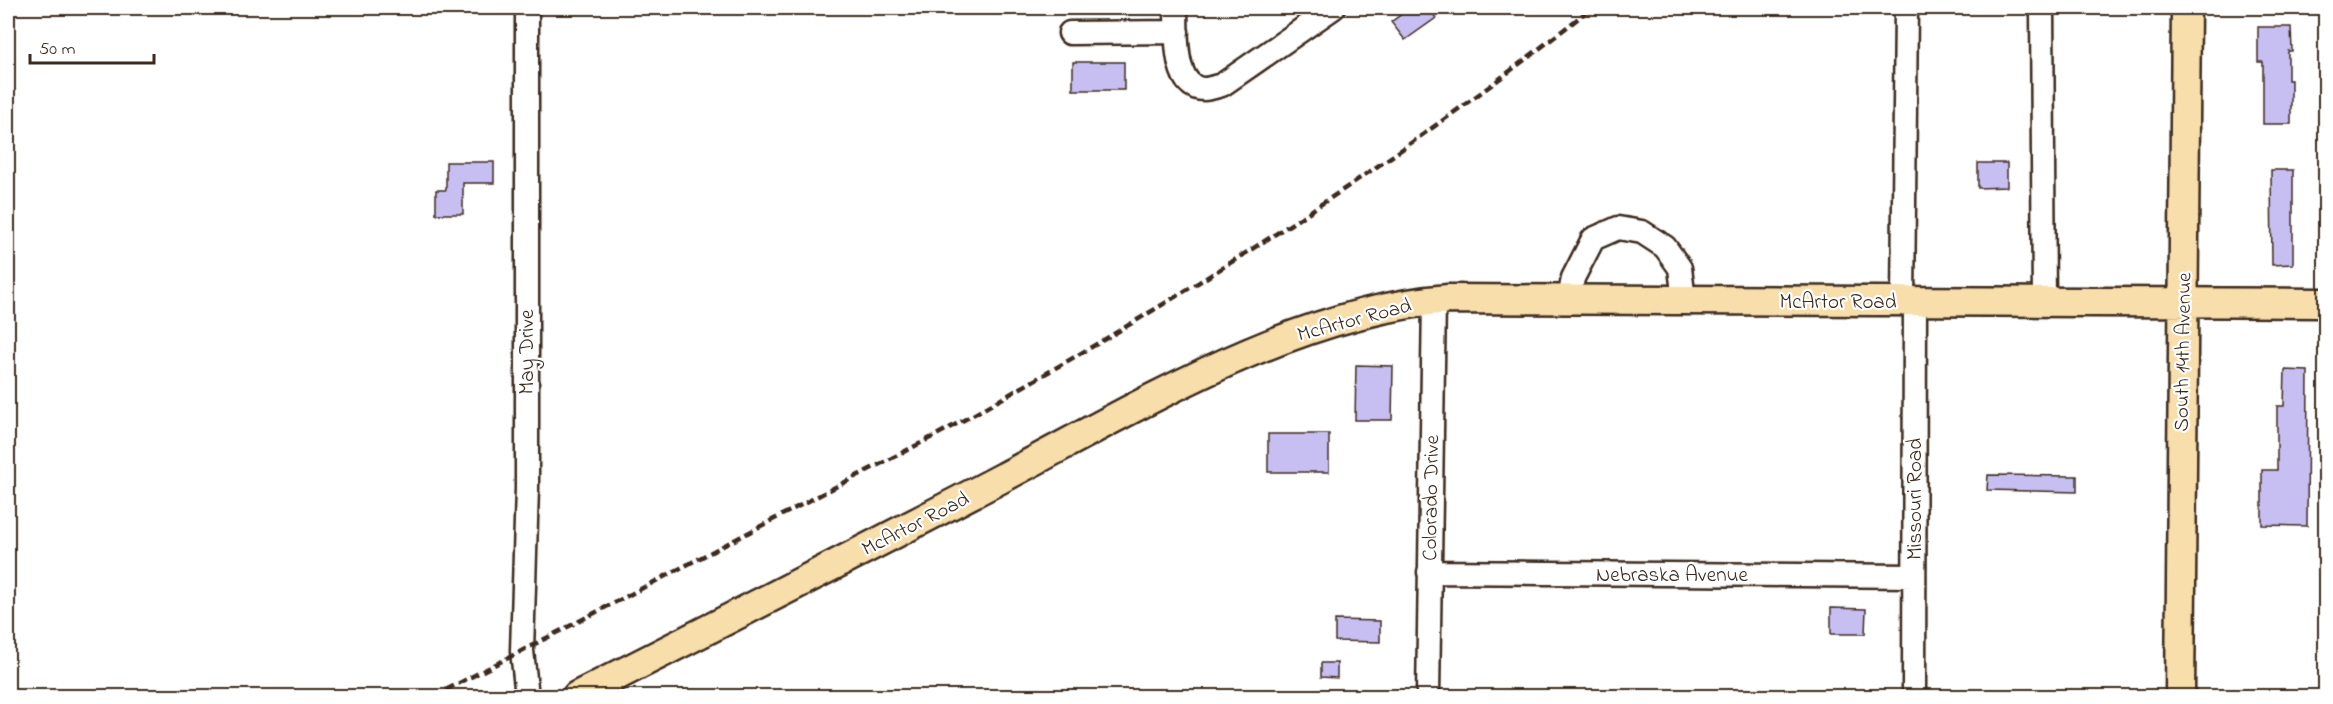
<svg xmlns="http://www.w3.org/2000/svg" width="2333" height="704" font-family="'Indie Flower',sans-serif">
<style>
.building{fill:#c7bff1;stroke:#3b2a1e;stroke-width:1.5}
.lines{fill:none;stroke-linecap:round;stroke-linejoin:round}
.minor-casing{stroke:#3b2a1e;stroke-width:27}
.major-casing{stroke:#3b2a1e;stroke-width:33}
.minor{stroke:#fff;stroke-width:22}
.major{stroke:#f8deab;stroke-width:28}
.rail{stroke:#3b2a1e;stroke-width:4.5;stroke-dasharray:9 4.5;stroke-linecap:butt}
.labels{text-anchor:middle;stroke-width:4.5;stroke-linejoin:round;paint-order:stroke}
.street-label{font-size:21px;fill:#3b2a1e;stroke:#fff}
</style>
<rect width="100%" height="100%" fill="#fff"/>
<filter id="ink" filterUnits="userSpaceOnUse"><feTurbulence type="fractalNoise" baseFrequency=".0167" numOctaves="2"/><feDisplacementMap in="SourceGraphic" scale="12" xChannelSelector="R" yChannelSelector="G"/><feConvolveMatrix kernelMatrix="1 2 1 2 8 2 1 2 1" color-interpolation-filters="sRGB"/></filter>
<g filter="url(#ink)">
<!-- building -->
<path class="building" d="M1399,8H1429L1436,18L1405,40L1391,22L1403,13Z
M2258,27H2291L2292,51H2288V80H2291V124H2263V62H2258Z
M1073,62H1124V90H1073Z
M446,162H494V183H463V214H436V190H446Z
M1978,163H2007V187L1978,188Z
M2271,170H2293V264L2272,265Z
M1356,365L1393,366L1392,420H1355Z
M2285,370L2308,371L2307,526L2262,525V470H2277V406H2284Z
M1268,434H1329V472H1268Z
M1988,475L2077,476V492L1987,490Z
M1831,608L1866,609L1865,634H1831Z
M1335,620L1380,621V642L1335,641Z
M1321,663H1337V678L1321,677Z"/>
<g class="lines">
<defs>
<path id="minor" d="M1176,8C1177,29 1172,89 1204,89C1210,89 1217,86 1222,85L1333,8
M2042,8L2044,303
M1070,33L1177,32
M1569,300L1573,278L1593,239L1618,228L1642,232L1665,247L1680,268L1684,300
M1903,301L1906,8
M1429,572L1914,576
M527,696L522,651L527,488V8
M1428,696L1434,300
M1914,696L1915,301"/>
<path id="major" d="M577,696C719,624 861,552 1002,478C1137,407 1294,311 1448,299L2326,303
M2180,696L2186,8"/>
</defs>
<!-- minor casing -->
<use href="#minor" class="minor-casing"/>
<!-- major casing -->
<use href="#major" class="major-casing"/>
<!-- minor -->
<use href="#minor" class="minor"/>
<!-- major -->
<use href="#major" class="major"/>
<!-- rail -->
<path class="rail" d="M434,696C557,633 679,569 801,505C863,472 926,442 987,407C1197,289 1403,159 1591,8"/>
</g>
</g>
<g class="labels">
<!-- street labels -->
<g class="street-label">
<text x="1838" y="308">McArtor Road</text>
<text transform="translate(1354 319) rotate(-15)" y="7">McArtor Road</text>
<text transform="translate(526 352) rotate(-90)" y="7">May Drive</text>
<text transform="translate(2182 352) rotate(-89)" y="7">South 14th Avenue</text>
<text transform="translate(1430 498) rotate(-89)" y="7">Colorado Drive</text>
<text transform="translate(1914 499) rotate(-90)" y="7">Missouri Road</text>
<text transform="translate(915 523) rotate(-27)" y="7">McArtor Road</text>
<text x="1672" y="581">Nebraska Avenue</text>
</g>
</g>
<!-- margin -->
<rect width="2333" height="704" fill="none" stroke="#fff" stroke-width="30"/>
<rect x="15" y="15" width="2303" height="674" fill="none" stroke="#3b2a1e" stroke-width="2" filter="url(#ink)"/>
<!-- scale -->
<path d="M30 54v9h124v-9" fill="none" stroke="#3b2a1e" stroke-width="3"/>
<text x="39" y="54" font-size="18" fill="#3b2a1e" stroke="#ffffff" stroke-width="4.5" paint-order="stroke">50 m</text>
</svg>
